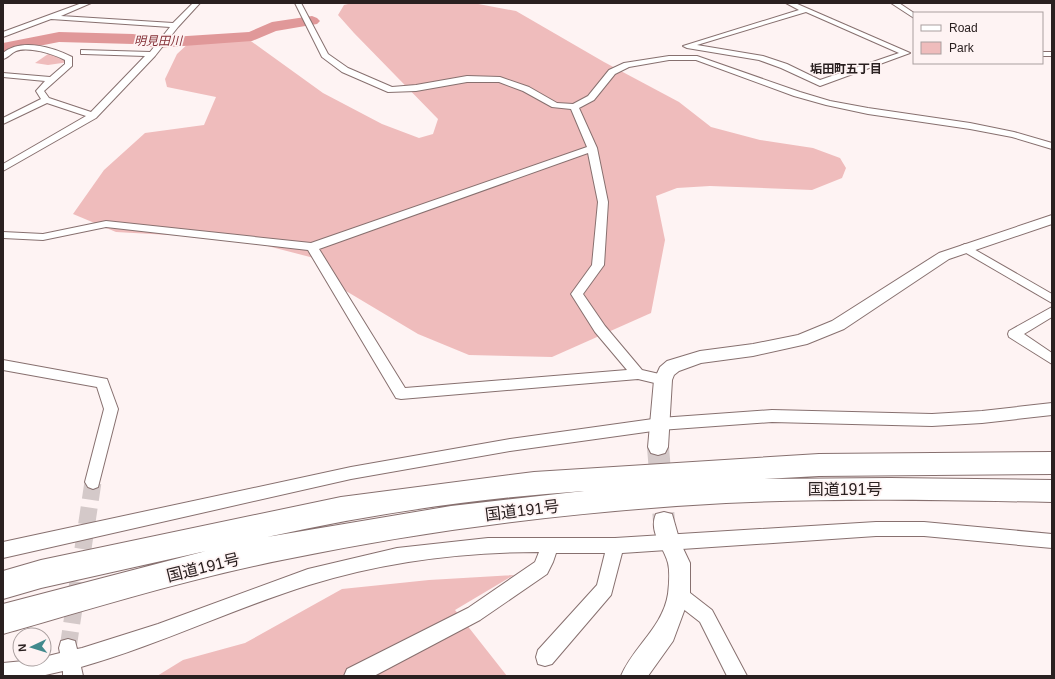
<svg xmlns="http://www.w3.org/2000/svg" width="1055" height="679" font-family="Helvetica,'Noto Sans JP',sans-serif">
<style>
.green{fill:#efbcbc}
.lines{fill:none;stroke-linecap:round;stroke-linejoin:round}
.river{fill:#e09899;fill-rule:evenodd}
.minor-tunnel{stroke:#d4c9c9;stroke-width:17;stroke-dasharray:17 8;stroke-linecap:butt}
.tertiary-tunnel{stroke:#d4c9c9;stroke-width:22;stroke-dasharray:22 11;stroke-linecap:butt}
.minor-casing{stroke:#87706f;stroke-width:2}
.tertiary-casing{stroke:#87706f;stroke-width:2}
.trunk-casing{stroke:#87706f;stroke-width:2}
.minor{fill:#fff;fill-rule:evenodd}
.tertiary{fill:#fff;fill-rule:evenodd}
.trunk{fill:#fff;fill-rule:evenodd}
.labels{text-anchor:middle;stroke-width:3.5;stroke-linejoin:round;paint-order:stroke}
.far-water-label{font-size:12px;font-style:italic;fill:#832e35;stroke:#fef3f3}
.far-neighbourhood-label{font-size:12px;font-weight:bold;fill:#2a2020;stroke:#fef3f3}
.near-street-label{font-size:16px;fill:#2a2020;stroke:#fef3f3}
</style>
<rect width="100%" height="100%" fill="#fef3f3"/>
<!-- green -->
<path class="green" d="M352,3H473L516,11L604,62L679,102L711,127L760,140L813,148L840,158L846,168L842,178L812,190L710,186L677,188L656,196L665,240L651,313L552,357L469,355L418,334L346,291L314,258L240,239L116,232L73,214L104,170L145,133L204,125L216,97L167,87L165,79L177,54L192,40L241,34L323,93L382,124L419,138L433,134L438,119L354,33L338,15L344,5Z
M51,52L69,62L48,65L35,63Z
M514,575L455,610L507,676H157L183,660L245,643L342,589L429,580Z"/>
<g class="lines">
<!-- river -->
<path class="river" d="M312,16L317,18L320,21L317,24L276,31L252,41L156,48L133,44L59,42L3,53V43L59,32L133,34L156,38L249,32L272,22Z"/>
<!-- minor-tunnel -->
<path class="minor-tunnel" d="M68,648L93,482"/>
<!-- tertiary-tunnel -->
<path class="tertiary-tunnel" d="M658,447L664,521"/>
<defs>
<path id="minor" d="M82,3H91L61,16L173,23L193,3H200L178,27L155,56L96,118L3,171V164L86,116L47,103L3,124V118L41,99L36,91L45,81L3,77V73L50,77L65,64V60C54,54 28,46 16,51C11,53 8,58 3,59V53C21,38 53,47 72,57V66L44,91L49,98L91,112L145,56L84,54H81V50L150,52L170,27L51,19L3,37V32Z
M295,3H301L328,54L348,68L392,87L416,85L467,76L500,77L529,87L557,103L573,104L588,96L609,70L624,63L669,56H697L800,92L830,101L868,108L970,123L1014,132L1052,143V149L1012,137L970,129L868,114L826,105L794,96L696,60H669L629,67L615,74L594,100L579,108L597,148L608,202L604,265L583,294L605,326L642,370L668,376L670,380L668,384L663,385L638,379L401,399L396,398L308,250L106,227L43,240L3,238V232L43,234L106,221L311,243L587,147L571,109L552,107L523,91L499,82H467L416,91L388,92L342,72L322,57ZM588,153L598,202L592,265L571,294L595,332L627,370L405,388L319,249Z
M786,3H795L910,53L820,86L781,68L759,60L687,48L683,46L799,10ZM806,12L899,53L820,80L787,64L763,56L697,45Z
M891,3H899L914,13V18Z
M1042,52H1052V56H1042Z
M965,244L1052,294V303L961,250L959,248L961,246Z
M1052,307V317L1024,334L1052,353V364L1009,337L1008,334L1009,331Z
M3,360L107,379L118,409L98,487L93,489L88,487L85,482L104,409L97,387L3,370Z
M1052,403V415L982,423L932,426L772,422L660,430L510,451L351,479L3,558V542L351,467L510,439L660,418L772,410L932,414L982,411Z
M876,522H924L1052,534V548L924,536H876L622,553L611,595L552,664L545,666L538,664L536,657L538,650L597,585L605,553H556L553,562L547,574L480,620L374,676H344L347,669L468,608L535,562L539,552C461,552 383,562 309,585C232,609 159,645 81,667L83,676H63V671L41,676H3V663L44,659V657L60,653L59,648L61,641L68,639L75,641L77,649L82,648L158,624L308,569L397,548L488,538H615Z
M679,587L685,589L712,610L747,676H727L700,622L673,601L670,595L673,589Z"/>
<path id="tertiary" d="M1052,215V224L949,259L844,329L807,344L753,356L701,363L679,371L674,375L672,380L668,447L665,453L658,455L651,453L648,447L654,380L660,367L667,361L700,351L753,344L798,335L832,321L939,253Z
M664,512L672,514L680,542L690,563V595L673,641L648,676H621C633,647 663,627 668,594C669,586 670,571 668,563C664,547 648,532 656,514Z"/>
<path id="trunk" d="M1052,452V474L819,476L764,479L890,478L1052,480V502C943,500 835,498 726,503C579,511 432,529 287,559C191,578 97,607 3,634V604L206,551L41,588L3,599V571L41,560L341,497L534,472L819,454ZM584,491L451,506L267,537C371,514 478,498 584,491Z"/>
</defs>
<!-- minor casing -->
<use href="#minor" class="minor-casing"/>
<!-- tertiary casing -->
<use href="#tertiary" class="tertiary-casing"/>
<!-- trunk casing -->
<use href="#trunk" class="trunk-casing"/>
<!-- minor -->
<use href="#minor" class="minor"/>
<!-- tertiary -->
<use href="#tertiary" class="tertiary"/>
<!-- trunk -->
<use href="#trunk" class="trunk"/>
</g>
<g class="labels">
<!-- far-water labels -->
<g class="far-water-label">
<text x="158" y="45">明見田川</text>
</g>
<!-- far-neighbourhood labels -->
<g class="far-neighbourhood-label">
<text x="846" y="73">垢田町五丁目</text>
</g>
<!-- near-street labels -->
<g class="near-street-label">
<text x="845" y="495">国道191号</text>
<text transform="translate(522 510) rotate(-7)" y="6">国道191号</text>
<text transform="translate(203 567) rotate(-14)" y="6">国道191号</text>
</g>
</g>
<!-- border -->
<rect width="1055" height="679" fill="none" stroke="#2a2020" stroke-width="8"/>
<!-- legend -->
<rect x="913" y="12" width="130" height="52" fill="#fef3f3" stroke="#a99f9f"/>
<rect x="921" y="25" width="20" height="6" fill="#ffffff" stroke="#a99f9f"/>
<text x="949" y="32" font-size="12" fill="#2a2020">Road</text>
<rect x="921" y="42" width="20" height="12" fill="#efbcbc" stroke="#a99f9f"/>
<text x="949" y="52" font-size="12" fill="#2a2020">Park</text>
<!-- north arrow -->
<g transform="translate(32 647) rotate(266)"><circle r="19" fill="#fef3f3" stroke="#a99f9f"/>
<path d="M0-3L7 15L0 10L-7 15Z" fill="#428a8d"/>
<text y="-6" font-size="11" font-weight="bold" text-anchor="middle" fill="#2a2020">N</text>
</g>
</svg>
